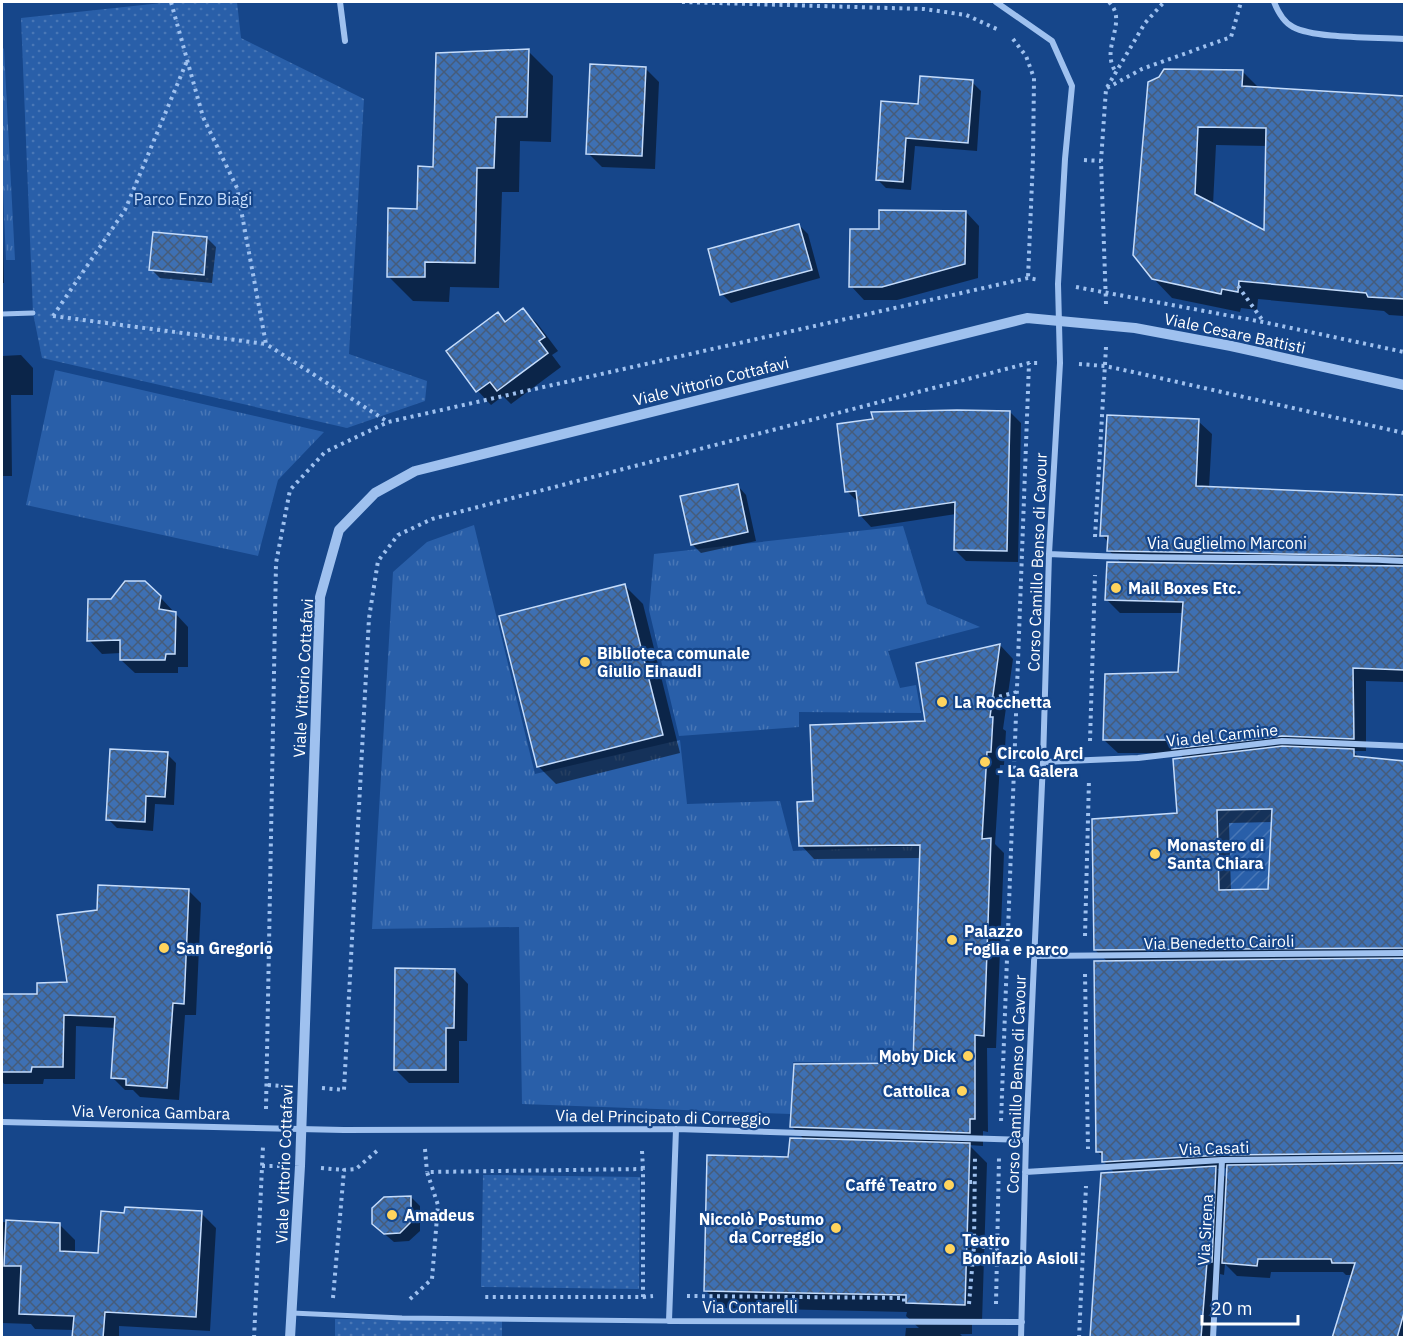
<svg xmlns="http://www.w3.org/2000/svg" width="1406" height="1339" font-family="'IBM Plex Sans',sans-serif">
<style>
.grass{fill:url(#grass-tufts)}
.park{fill:url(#park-dots)}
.garden{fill:url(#garden-furrows)}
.shadow{fill:#0007;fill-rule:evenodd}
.building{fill:url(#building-cross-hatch);stroke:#c5dcfb;stroke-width:1.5;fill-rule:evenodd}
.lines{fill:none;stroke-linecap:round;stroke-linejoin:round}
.path{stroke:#9fc1ef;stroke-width:4;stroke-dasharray:3 4.5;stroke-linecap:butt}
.pedestrian{stroke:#9fc1ef;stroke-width:5}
.minor{stroke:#9fc1ef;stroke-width:6}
.tertiary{stroke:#9fc1ef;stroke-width:10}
.poi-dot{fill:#ffd45d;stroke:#16468a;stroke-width:2}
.labels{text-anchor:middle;stroke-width:4.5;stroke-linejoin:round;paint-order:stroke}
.park-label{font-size:16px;fill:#c5dcfb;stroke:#16468a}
.street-label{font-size:16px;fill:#fff;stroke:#16468a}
.poi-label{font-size:16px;font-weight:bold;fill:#fff;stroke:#16468a;text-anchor:start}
</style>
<defs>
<pattern id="grass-tufts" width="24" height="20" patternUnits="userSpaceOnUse" patternTransform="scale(1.5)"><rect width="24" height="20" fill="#295fa9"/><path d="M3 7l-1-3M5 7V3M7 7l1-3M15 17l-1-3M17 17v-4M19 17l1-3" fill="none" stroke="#4977b6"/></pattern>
<pattern id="park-dots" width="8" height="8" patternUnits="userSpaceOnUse" patternTransform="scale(1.5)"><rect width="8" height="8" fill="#295fa9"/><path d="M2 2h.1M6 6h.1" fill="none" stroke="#4977b6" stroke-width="1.8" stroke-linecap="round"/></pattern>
<pattern id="garden-furrows" width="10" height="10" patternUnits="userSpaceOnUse" patternTransform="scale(1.5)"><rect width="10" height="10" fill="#295fa9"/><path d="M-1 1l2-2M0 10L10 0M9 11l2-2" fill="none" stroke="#4977b6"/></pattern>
<pattern id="building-cross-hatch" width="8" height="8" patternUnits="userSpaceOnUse" patternTransform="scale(1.5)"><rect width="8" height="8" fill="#3e70b3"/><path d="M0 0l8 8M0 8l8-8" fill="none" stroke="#465c7a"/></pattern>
</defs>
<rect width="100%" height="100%" fill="#16468a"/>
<!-- grass -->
<path class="grass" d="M2,47L4,49L15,260H6L2,168Z
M55,370L324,432L278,480L258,556L26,505Z
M474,525L535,774L680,740L687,804L780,801L793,851L920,846L912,1063L793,1062L791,1114L522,1104L519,927L372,929L393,572L427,542Z
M903,526L927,604L980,627L888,651L900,688L916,685L921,713L799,712V727L679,736L649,610L654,554Z"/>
<!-- park -->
<path class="park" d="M171,2H237L241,38L364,99L349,354L427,381L425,401L347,428L42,358L33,313L21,18Z
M483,1175L640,1177L639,1289L481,1287Z
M335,1319L502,1321V1337L335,1338Z"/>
<!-- garden -->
<path class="garden" d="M1323,807L1325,887L1219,890L1217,810Z"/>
<!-- shadow -->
<path class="shadow" d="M528,51L553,76L551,142L520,141L519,192H502L499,288L450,287L449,302L413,301L388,276L418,210L434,169Z
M645,68L659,82L655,169L602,167L588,153Z
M1242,71L1259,88L1404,98V316L1389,315L1384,311L1258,299L1257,310L1241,308L1240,312L1172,298L1153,278L1150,83ZM1216,145L1267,146L1266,233L1213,205Z
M972,82L981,91L977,151L915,146L911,190L886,188L877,179L919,106Z
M2,199L4,283H2Z
M966,212L979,226L978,278L897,300H864L851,286L880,230Z
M799,225L808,234L820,278L731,303L722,294Z
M207,238L216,247L212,283L160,278L151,269Z
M523,310L537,323L558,351L552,355L561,367L511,404L503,396L491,405L478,391L448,351L498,314L506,322Z
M21,355L33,368V395H11L12,476H2V356Z
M1010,412L1021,423L1018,562L966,561L955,550L956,514L871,527L860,515L858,502L847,491L874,420Z
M1198,421L1212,434L1209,488L1404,496V682L1366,681V751H1353L1360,758L1404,763V1338H1333L1353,1275H1346L1343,1272H1271L1270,1278L1237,1276L1225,1264L1224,1275L1220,1274L1215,1338H1091L1115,1173L1103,1161V1158L1098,1152L1108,962L1095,950L1179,815L1185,759L1178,753H1118L1104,740L1179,674L1184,613H1120L1107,600L1122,563L1109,551V543L1102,535ZM1273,822L1269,890L1231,891L1229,823ZM1228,1168V1179L1217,1169Z
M738,486L746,495L756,541L701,553L692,544Z
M625,586L643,604L680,753L556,784L538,766Z
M160,597L188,627V667H178V673H135L121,660V653L102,654L89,640Z
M1000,645L1013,659L1003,729L1006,731L1004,765H1000L995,844L1004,853L996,1048H987L988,1132L983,1131V1146L969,1145L987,1163L982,1322H972V1334H960L964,1338H905L906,1328H919L906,1316L907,1312L723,1308L705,1290L790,1159L805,1140L792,1127L914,1064L921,858L814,859L801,845L814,802L927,723Z
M167,754L176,763L174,805L155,804L153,831L117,828L108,819Z
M188,890L201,903L196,1015H185L179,1100L140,1097L133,1090H125L112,1077L116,1028L76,1026L75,1079H44L43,1084H4L2,1081V995H38L69,984L98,911Z
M455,970L468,984L467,1041H459V1083H409L396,1070Z
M411,1197L420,1206V1231L409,1241L394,1242L373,1224Z
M201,1213L216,1228L210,1331L119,1326V1338H74V1330L35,1329L31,1324L2,1323V1222L60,1225L75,1240V1253L99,1254L126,1214Z"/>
<!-- building -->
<path class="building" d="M529,49L527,117H496L494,168H477L475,263L425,262V277H387L388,208L417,209L418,166L433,167L436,53Z
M590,64L646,67L642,156L586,154Z
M1164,69L1243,70L1242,86L1404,96V299L1368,297L1366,293L1239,281L1238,292L1222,289L1221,294L1152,279L1133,255L1148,82L1159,77ZM1198,127L1266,128L1264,230L1195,194Z
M920,76L973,80L968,143L906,138L903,182L876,180L881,101L918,104Z
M879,210L966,211L965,264L882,287H849L850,229H879Z
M799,224L812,270L720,295L708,249Z
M153,232L207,237L204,275L149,270Z
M523,308L545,337L539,341L548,353L497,391L490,382L476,392L446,351L498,312L505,322Z
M957,410L1010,411L1007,551L954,550L955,502L859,516L856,491L845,492L837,424L873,419L871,412Z
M1107,415L1199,419L1196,486L1404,495V556L1107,551L1108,536H1100Z
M738,484L748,532L691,545L680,496Z
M1107,562L1404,566V670L1353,668L1354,739L1282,736L1172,749V740H1103L1105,674L1178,672L1183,602L1105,600Z
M125,581H145L161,596L159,609L176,612L175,654H166L165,660H120V640L87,641L88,599H111Z
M625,584L663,735L537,767L499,616Z
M1000,644L990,717H993L991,752H987L982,839L991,838L984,1036L975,1035V1119H970V1133L790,1127L794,1064L913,1063L920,845L799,846L797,802L813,801L810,725L925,721L916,663Z
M1282,746L1354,749V756L1404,761V948L1094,950L1092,819L1177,813L1173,759ZM1272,809L1268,889L1219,890L1217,810Z
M110,749L168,752L165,797L146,796L145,822L106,820Z
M98,885L189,889L184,1004L173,1003L167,1088L126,1085V1079L111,1078L115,1017L64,1015L63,1067H32L31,1072H2V994H37V983L67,982L57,915L97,910Z
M1404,958V1153L1222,1155L1102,1162V1152H1096L1094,961Z
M395,968L455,969L454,1028H446V1070H394Z
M790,1138L970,1143L965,1305L906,1303V1295L704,1291L707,1155L788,1157Z
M1404,1163V1313L1397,1338H1332L1355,1263H1332L1331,1259H1258L1257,1266L1222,1263L1227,1165Z
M1216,1166L1212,1262H1207L1201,1338H1090L1101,1173Z
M411,1196V1222L400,1233L384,1234L372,1224V1208L384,1197Z
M125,1207L202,1211L196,1317L105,1312L103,1338H72L74,1316L19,1314L21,1266H4L6,1220L60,1223V1251L98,1253L101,1211L124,1213Z"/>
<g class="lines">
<!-- path -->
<path class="path" d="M171,2L203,117L237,188L266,344L388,422
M682,2L924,9L966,15L999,30
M1109,2C1129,22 1099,49 1116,72
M1013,39L1026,56L1034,78L1033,158L1028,278
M1107,88L1142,69L1231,37L1241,2
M1084,160L1101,161
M1238,286L1263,321
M1076,287L1263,322L1404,352
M1106,304L1101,161L1106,89L1145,23L1164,2
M53,316L125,210L187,61
M53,316L266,344
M1079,364L1105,366L1133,372L1404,433
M1095,537L1106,347
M962,702L994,698L1017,692
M1090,741L1095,575
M1085,936L1089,779
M1085,974L1088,1149
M268,1085L282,1086
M322,1088L344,1090L369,618L378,561L398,535L432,519L1029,363H1041
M266,1109L276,563L290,490L325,452L388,422L1028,278L1039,280
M1001,1121L1029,363
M425,1149L427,1172
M642,1151L643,1169
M262,1166H280
M321,1168L344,1170
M969,1182H975
M967,1245L998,1248
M687,1296L904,1298V1302
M643,1297L653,1296
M333,1298L344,1170L356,1169L378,1150
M410,1299L432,1279L438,1205L427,1172L643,1169V1297H484
M969,1304L974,1246L975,1156
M996,1304L999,1158
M254,1338L263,1146
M1079,1338L1086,1186"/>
<!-- pedestrian -->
<path class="pedestrian" d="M2,314L33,313
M292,1313L402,1318L669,1321"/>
<!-- minor -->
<path class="minor" d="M340,2L345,41
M996,2L1052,41L1072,86L1065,159L1058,284L1060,363L1049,554L1043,762L1026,1140L1021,1338
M1274,2C1278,12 1283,22 1293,27C1316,39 1376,37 1404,39
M1049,554C1167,561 1286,555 1404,561
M1043,762L1138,758L1282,741L1404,746
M1034,956L1404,953
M2,1122L344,1130L676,1129L1026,1140
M676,1129L669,1321L1022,1322
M1025,1172L1222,1160L1404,1158
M1213,1338L1222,1160"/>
<!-- tertiary -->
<path class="tertiary" d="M290,1338L300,1166L320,597L339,530L375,493L415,471L1027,318L1135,328L1231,346L1404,385"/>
</g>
<!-- markers -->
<g class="poi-dot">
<circle cx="1116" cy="588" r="6"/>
<circle cx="585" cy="662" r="6"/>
<circle cx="942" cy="702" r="6"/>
<circle cx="985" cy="762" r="6"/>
<circle cx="1155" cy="854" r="6"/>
<circle cx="952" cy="940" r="6"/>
<circle cx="164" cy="948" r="6"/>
<circle cx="968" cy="1056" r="6"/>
<circle cx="962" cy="1091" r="6"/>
<circle cx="949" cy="1185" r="6"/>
<circle cx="392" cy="1215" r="6"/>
<circle cx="836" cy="1228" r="6"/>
<circle cx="950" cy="1249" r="6"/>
</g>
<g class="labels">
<!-- park labels -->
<g class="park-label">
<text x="193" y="205">Parco Enzo Biagi</text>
</g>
<!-- street labels -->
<g class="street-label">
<text transform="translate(1235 333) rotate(12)" y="6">Viale Cesare Battisti</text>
<text transform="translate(711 381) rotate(-14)" y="6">Viale Vittorio Cottafavi</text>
<text x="1227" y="549">Via Guglielmo Marconi</text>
<text transform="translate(1037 562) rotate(-88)" y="6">Corso Camillo Benso di Cavour</text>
<text transform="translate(303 678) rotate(-87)" y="6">Viale Vittorio Cottafavi</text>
<text transform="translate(1222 735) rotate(-6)" y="6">Via del Carmine</text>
<text transform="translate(1219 942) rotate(-1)" y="6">Via Benedetto Cairoli</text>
<text transform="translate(1016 1084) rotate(-88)" y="6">Corso Camillo Benso di Cavour</text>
<text transform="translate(151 1112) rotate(1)" y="6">Via Veronica Gambara</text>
<text transform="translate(663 1117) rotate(1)" y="6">Via del Principato di Correggio</text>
<text transform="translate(1214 1148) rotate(-2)" y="6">Via Casati</text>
<text transform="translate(284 1164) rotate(-88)" y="6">Viale Vittorio Cottafavi</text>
<text transform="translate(1205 1230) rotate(-87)" y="6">Via Sirena</text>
<text x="750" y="1313">Via Contarelli</text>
</g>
<!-- poi labels -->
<g class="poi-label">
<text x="1128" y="594">Mail Boxes Etc.</text>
<text x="597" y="659">Biblioteca comunale<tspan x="597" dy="18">Giulio Einaudi</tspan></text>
<text x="954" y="708">La Rocchetta</text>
<text x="997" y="759">Circolo Arci<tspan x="997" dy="18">- La Galera</tspan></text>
<text x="1167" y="851">Monastero di<tspan x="1167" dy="18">Santa Chiara</tspan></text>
<text x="964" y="937">Palazzo<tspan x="964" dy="18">Foglia e parco</tspan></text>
<text x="176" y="954">San Gregorio</text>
<text x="956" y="1062" text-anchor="end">Moby Dick</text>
<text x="950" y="1097" text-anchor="end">Cattolica</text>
<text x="937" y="1191" text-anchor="end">Caffé Teatro</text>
<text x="404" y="1221">Amadeus</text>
<text x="824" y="1225" text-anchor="end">Niccolò Postumo<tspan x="824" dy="18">da Correggio</tspan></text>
<text x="962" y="1246">Teatro<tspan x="962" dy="18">Bonifazio Asioli</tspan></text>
</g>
</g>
<!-- border -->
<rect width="1406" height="1339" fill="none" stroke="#ffffff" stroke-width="6"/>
<!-- scale -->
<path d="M1202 1315v9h96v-9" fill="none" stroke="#ffffff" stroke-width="3"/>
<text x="1211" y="1315" font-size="18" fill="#ffffff" stroke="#16468a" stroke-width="4.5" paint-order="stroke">20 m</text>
</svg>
